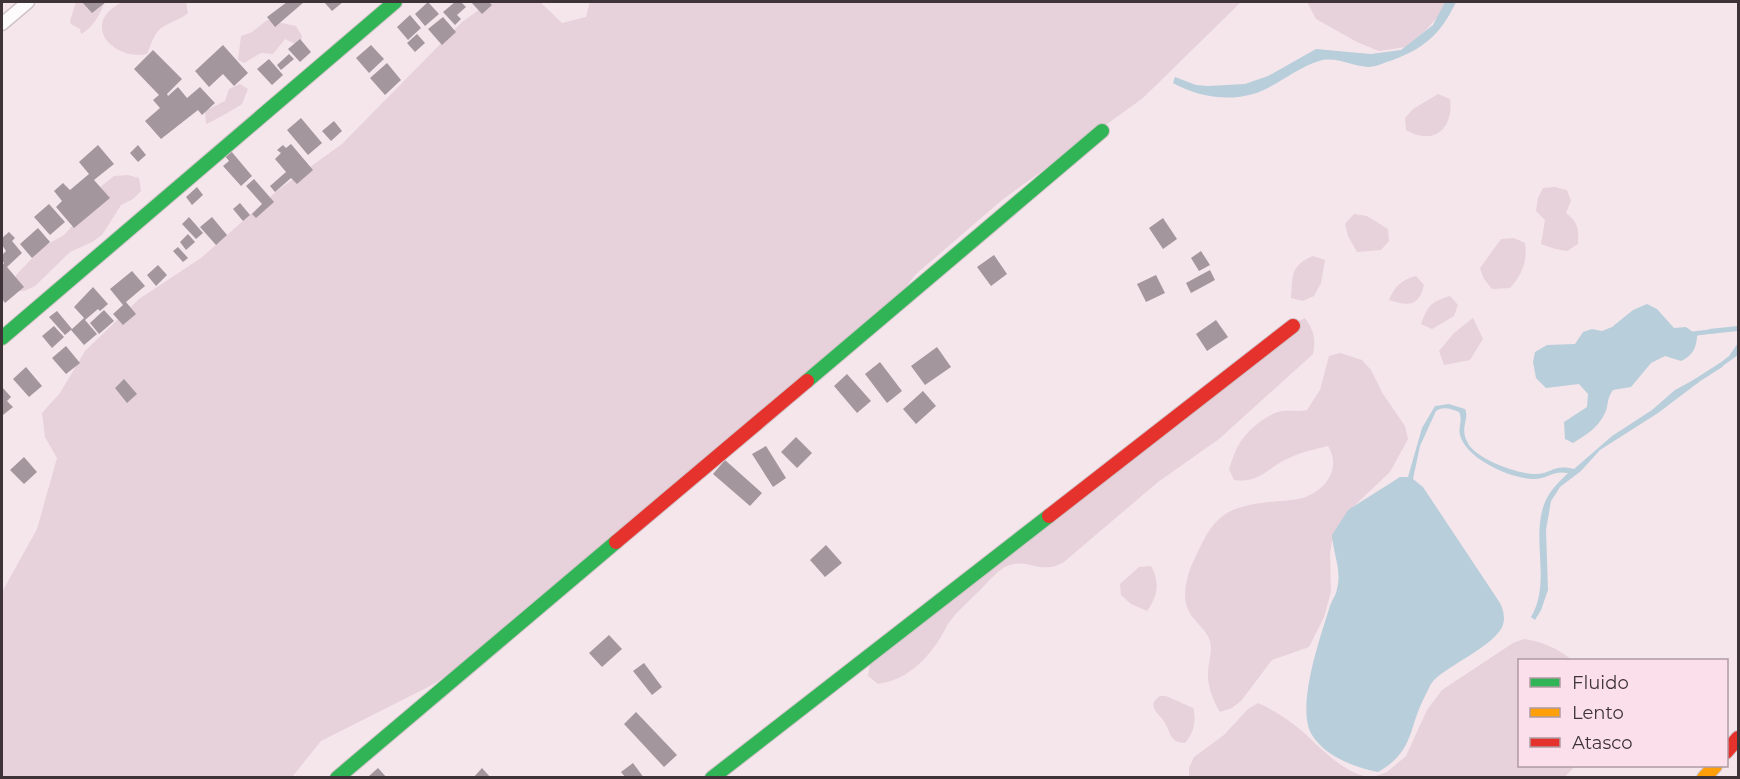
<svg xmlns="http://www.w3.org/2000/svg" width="1740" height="779" font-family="Montserrat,sans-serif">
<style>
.green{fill:#e7d1da}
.water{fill:#b8ceda}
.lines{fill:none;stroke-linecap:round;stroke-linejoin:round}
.stream{stroke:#b8ceda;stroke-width:4.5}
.building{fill:#a3969c}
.street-casing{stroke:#cfc3c7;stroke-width:15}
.fast-casing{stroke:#cfc3c7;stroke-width:16}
.slow-casing{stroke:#cfc3c7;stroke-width:16}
.jam-casing{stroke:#cfc3c7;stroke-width:16}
.street{stroke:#fefbfc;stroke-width:12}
.fast{stroke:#30b455;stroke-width:14}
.slow{stroke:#ff9f0a;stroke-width:14}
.jam{stroke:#e5322d;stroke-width:14}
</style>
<rect width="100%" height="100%" fill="#f5e6ec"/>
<!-- green -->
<path class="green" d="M76,2H104C102,12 92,29 81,34L80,29L71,24L70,21Z
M122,2H186L188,13C179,21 165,23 158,31C153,37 150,47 147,54C115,61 78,25 122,2Z
M490,2H540L562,23L586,17L590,2H1241L1143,98L1002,200L915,275L887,313L475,657L432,685L321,741L292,777L2,778V592L37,529L57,458L45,437L42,413L60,393L85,351L139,299L201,258L278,190L342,144L462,22Z
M1307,2H1451L1425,31L1406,47L1379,51L1357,42L1316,19Z
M267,20L296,26L302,36L301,42L295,44L285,39L273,54L261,53L244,63L238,60L241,36L252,32Z
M240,84L248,89L242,104C238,107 210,123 206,124L205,111L225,101L229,89Z
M1438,94L1450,99C1454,129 1433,146 1406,130L1405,118L1413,109Z
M128,175L139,178L141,191L133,199L121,205L102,235L92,242L70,252L35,286L24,291H13L16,275L43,247L64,235L73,225L93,193L114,176Z
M1555,187L1567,190L1571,201L1566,213C1578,222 1579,229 1578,244L1567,251L1555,249L1541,244L1545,220L1536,211L1538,198L1543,188Z
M1354,214L1367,216L1388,229L1389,241L1381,250L1357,252L1348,236L1345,224Z
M1514,238L1525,243C1528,260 1522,275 1510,288L1492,289L1484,279L1480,268L1501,239Z
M1313,256L1325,260L1321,283L1314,296L1303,301L1291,298C1293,275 1290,266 1313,256Z
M1416,276L1424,285C1419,307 1408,306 1389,300C1395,286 1401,280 1416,276Z
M1450,296L1458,305L1454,316L1432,329L1421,324C1428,306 1430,302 1450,296Z
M1305,318C1314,331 1316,339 1313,354L1219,439L1158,482L1064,562C1040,576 1029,557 1007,566C998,570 990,580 983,587C973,598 960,608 951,620C946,626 943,634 939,640C924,663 905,680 878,684L868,676L870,664L1281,329Z
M1473,318L1483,339L1470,360L1444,365L1439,351L1454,333Z
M1340,353L1362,360L1371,370L1383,394L1405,426L1408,439L1390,472L1353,507L1332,541L1330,553L1331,592L1324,617L1309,647L1272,660L1241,701L1232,708L1220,712C1214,702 1209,690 1208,678C1207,665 1213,654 1210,641C1206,628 1191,620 1187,607C1182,593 1188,571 1195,558C1201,545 1208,529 1219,519C1238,501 1274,503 1298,499C1323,494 1343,470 1328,446C1316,449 1302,452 1291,457C1269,466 1260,484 1234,480L1229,469C1232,461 1234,453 1238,446C1245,432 1267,413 1283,411C1291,410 1298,412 1307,410L1320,390L1329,356Z
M1151,566C1160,582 1158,596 1147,611L1131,604L1121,595L1120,584L1139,567Z
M1524,639C1543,642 1557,648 1572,660H1520V766H1575L1564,778L1373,777L1387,772L1406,756L1427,710L1442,690L1513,643Z
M1160,696H1166L1193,708C1197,720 1193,735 1185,743C1168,743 1171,730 1163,720C1156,711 1147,705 1160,696Z
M1258,703C1274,710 1289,720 1302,731C1322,749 1340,770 1367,777H1189V768L1194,757L1224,735L1248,709Z"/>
<!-- water -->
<path class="water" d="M1445,2H1456C1441,34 1424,49 1390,61C1383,63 1376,67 1368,67C1351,66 1336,56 1319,61C1296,68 1276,87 1253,94C1226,102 1196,96 1173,83L1175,77L1196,85L1208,86L1245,84L1268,76L1316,49L1371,54L1401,50L1433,25Z
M1647,304L1657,309L1674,328L1686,327L1697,335C1697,348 1692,356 1681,361L1665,356L1651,363L1631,387L1613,390C1606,400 1609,405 1605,413C1598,428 1586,435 1573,443L1565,439L1564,422L1587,407L1588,394L1579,384L1546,388L1536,378L1533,362L1535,352L1547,345L1575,344L1583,332L1592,329L1602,331L1612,327L1633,310Z
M1738,326V331L1709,334V329Z
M1738,343V355L1717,370L1715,367L1729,356Z
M1697,378L1699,382L1658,413L1600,450L1581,471L1560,487L1555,495L1551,501L1546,530L1548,590L1541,610L1535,620L1531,617C1552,582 1530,539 1545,502C1550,490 1560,481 1568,473C1552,470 1547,480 1532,479C1510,478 1466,459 1460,435C1458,427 1463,420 1459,412C1451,409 1444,406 1436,411L1420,446L1413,479L1423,487L1500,603C1504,611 1506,621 1501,629C1489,648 1451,664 1434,680C1430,684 1428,691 1425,696C1408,728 1415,751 1378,772C1354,767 1326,757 1312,735C1295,708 1321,635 1330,606C1332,600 1336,595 1337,589C1342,570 1333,553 1332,535L1348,510L1400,477H1408L1422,428L1435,406L1449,404L1465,409C1470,421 1458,427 1469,445C1479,460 1520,475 1537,474C1553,473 1553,464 1574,469L1612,436L1652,410L1675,390Z"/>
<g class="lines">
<!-- stream -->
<path class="stream" d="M1691,334L1715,331
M1693,383L1721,365"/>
</g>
<!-- building -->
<path class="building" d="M82,2H106L92,13Z
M287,2H304L275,27L267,17Z
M324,2H343L332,11Z
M428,2L439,14L425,26L415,14Z
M455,2H461L466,7L457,15L461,19L455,25L443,12Z
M471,2H489L492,5L482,14Z
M410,15L421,28L408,40L397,27Z
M443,17L456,32L442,45L428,29Z
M417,34L425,43L415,52L407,43Z
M300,39L311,52L300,62L288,49Z
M223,45L248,73L234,86L223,74L209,87L195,71Z
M371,45L384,59L369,73L356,58Z
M153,50L182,79L167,94L168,96L178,87L187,98L200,87L215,103L202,115L198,110L161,139L145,121L160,108L153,100L159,95L134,69Z
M289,54L294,59L281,70L277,65Z
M269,59L283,75L272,85L257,69Z
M387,63L401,80L385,95L370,78Z
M301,118L322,143L308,155L287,130Z
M334,121L342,131L331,141L322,131Z
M291,144L313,170L297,184L291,178L275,192L270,186L286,172L275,159L281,153L277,150L283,145L286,148Z
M98,145L114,164L94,180L110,198L74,228L56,207L62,201L54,191L63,183L70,190L89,174L79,162Z
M138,145L146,155L138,162L130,153Z
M231,151L252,176L241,186L223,166L229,161L225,156Z
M254,179L274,202L256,218L252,214L262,204L246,186Z
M197,187L203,195L192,205L186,197Z
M240,203L250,215L243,221L233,209Z
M49,204L65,222L50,235L34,217Z
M189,217L203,233L196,239L182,224Z
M212,217L227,235L216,245L200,227Z
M1163,218L1177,239L1163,249L1149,228Z
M38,228L50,242L32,258L20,244Z
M9,232L15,238L12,241L22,253L7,267L24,287L5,303L2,299V265L4,263L2,260V255L6,251L2,245V238Z
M188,234L195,242L186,250L180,242Z
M178,247L188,258L183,262L173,251Z
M1201,251L1210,265L1199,271L1191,258Z
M994,255L1007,274L991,286L977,267Z
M158,265L167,275L156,286L147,275Z
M1210,270L1215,280L1191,293L1186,283Z
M132,271L145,286L126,302L136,314L123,325L113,314L123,305L110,289Z
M1156,275L1165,293L1146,302L1137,284Z
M93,287L108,304L100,311L98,309L85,320L97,334L84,345L71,330L84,318L74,307Z
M104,310L114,321L99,334L90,323Z
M57,311L72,329L65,335L49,317Z
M1216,320L1228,337L1207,351L1196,334Z
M54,326L64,337L52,348L42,336Z
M66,346L80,363L66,374L52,358Z
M937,347L951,367L925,385L911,366Z
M880,362L902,391L887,403L865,374Z
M26,367L42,386L29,397L13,379Z
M847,374L871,401L857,413L834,386Z
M124,379L137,394L127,403L115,388Z
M2,387L11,397L7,401L13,407L3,415L2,413Z
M923,391L936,406L916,424L903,409Z
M796,437L812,453L797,468L781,452Z
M766,446L786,478L773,487L752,454Z
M24,457L37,472L24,484L10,470Z
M725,460L762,493L750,506L713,474Z
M826,545L842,563L825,577L810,560Z
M609,635L622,649L602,667L589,653Z
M644,663L662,687L652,695L633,671Z
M636,712L677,755L664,767L624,724Z
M633,763L644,778H626L621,772Z
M378,768L387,778L369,776Z
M482,768L491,778H473Z"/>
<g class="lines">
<defs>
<path id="street" d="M2,24L28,2"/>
<path id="fast" d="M2,338L395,2
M807,381L1102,131
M337,778L616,542
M712,778L1049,516"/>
<path id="slow" d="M1704,778L1715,766"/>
<path id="jam" d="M1049,516L1293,326
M616,542L807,381
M1726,752L1738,738"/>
</defs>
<!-- street casing -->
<use href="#street" class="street-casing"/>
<!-- fast casing -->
<use href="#fast" class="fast-casing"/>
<!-- slow casing -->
<use href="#slow" class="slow-casing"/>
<!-- jam casing -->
<use href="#jam" class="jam-casing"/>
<!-- street -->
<use href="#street" class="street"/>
<!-- fast -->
<use href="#fast" class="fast"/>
<!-- slow -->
<use href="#slow" class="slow"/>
<!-- jam -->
<use href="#jam" class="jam"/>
</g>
<!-- border -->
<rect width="1740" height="779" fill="none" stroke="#3e3438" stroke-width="6"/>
<!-- legend -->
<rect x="1518" y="659" width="210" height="108" fill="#fbe0eb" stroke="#af9ba3" stroke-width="1.5"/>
<rect x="1530" y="678" width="30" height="9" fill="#30b455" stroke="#af9ba3" stroke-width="1.5"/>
<text x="1572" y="689" font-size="18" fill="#3e3438">Fluido</text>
<rect x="1530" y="708" width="30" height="9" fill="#ff9f0a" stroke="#af9ba3" stroke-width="1.5"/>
<text x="1572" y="719" font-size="18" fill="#3e3438">Lento</text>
<rect x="1530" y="738" width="30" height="9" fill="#e5322d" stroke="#af9ba3" stroke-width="1.5"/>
<text x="1572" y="749" font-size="18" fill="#3e3438">Atasco</text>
</svg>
